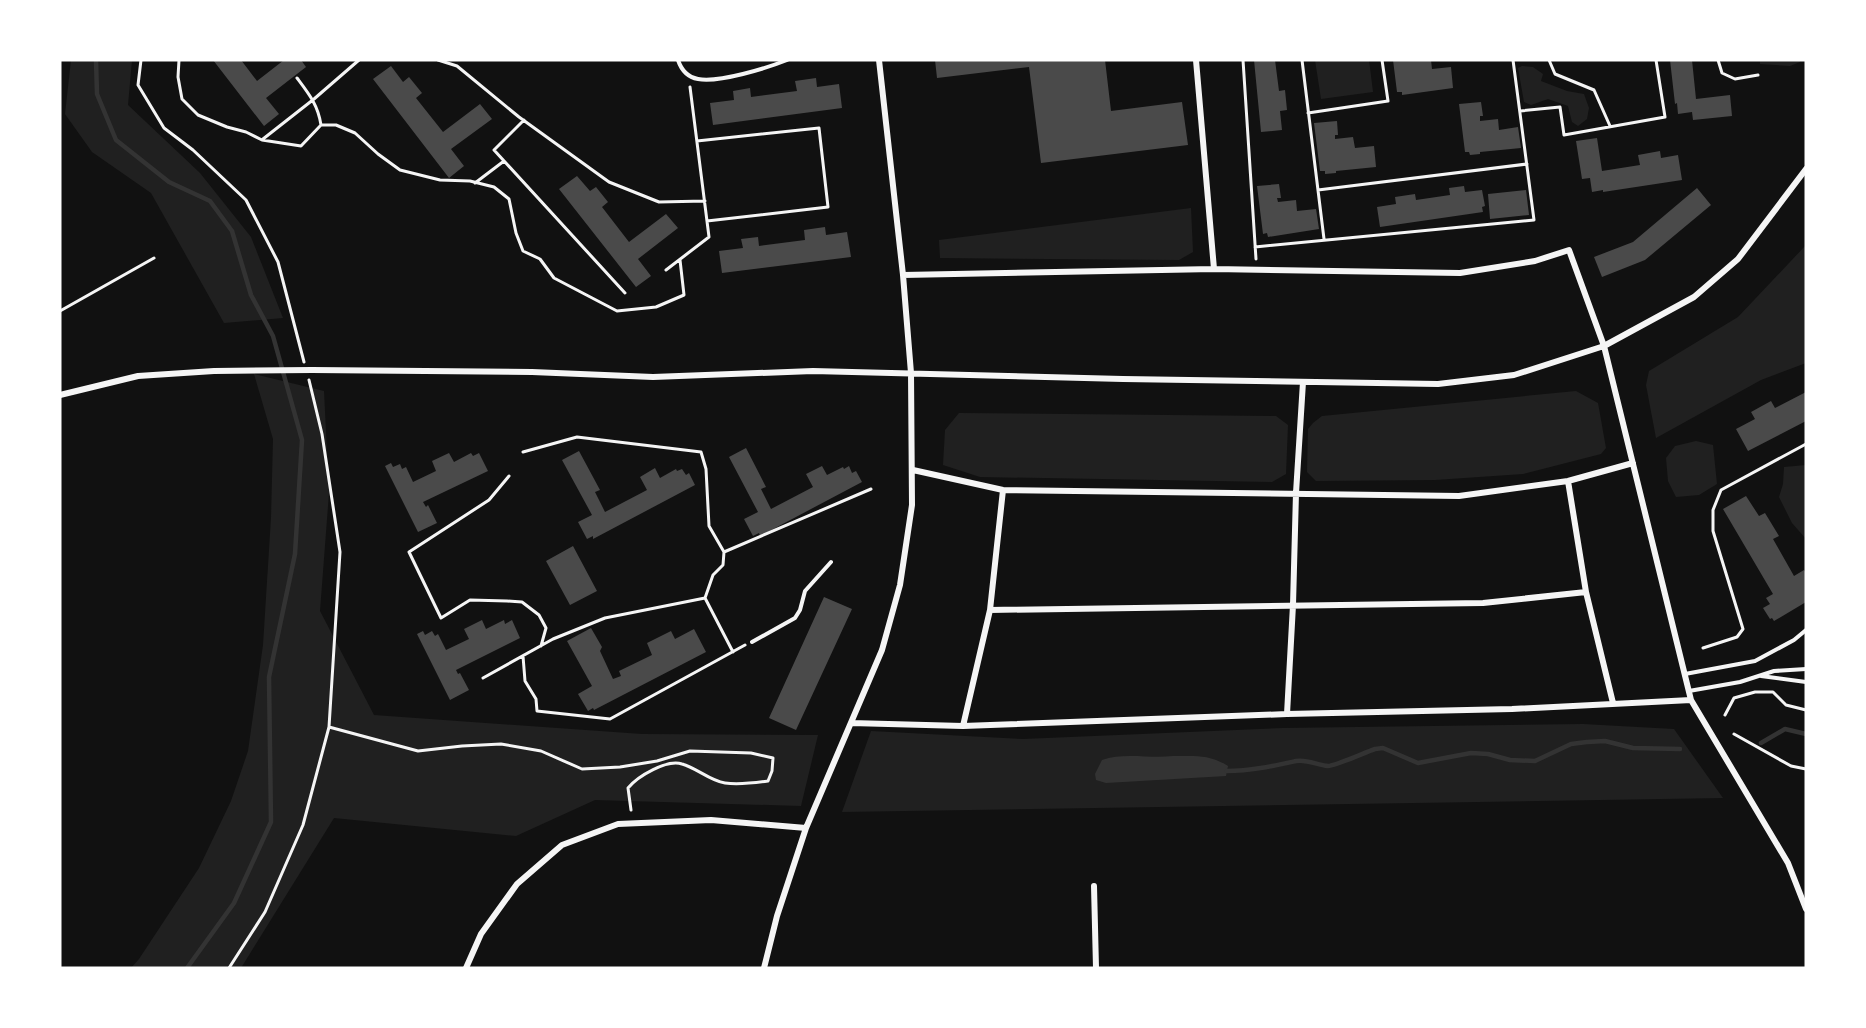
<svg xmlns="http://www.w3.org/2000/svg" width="1866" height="1028" font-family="'Noto Sans',sans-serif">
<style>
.green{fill:#202020}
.water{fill:#333}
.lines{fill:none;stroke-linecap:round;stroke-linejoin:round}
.stream{stroke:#333;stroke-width:4.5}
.building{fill:#4a4a4a}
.path{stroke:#f5f5f5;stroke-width:3}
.service{stroke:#f5f5f5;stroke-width:4}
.minor{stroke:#f5f5f5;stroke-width:6}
</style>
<rect width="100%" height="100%" fill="#111"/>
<!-- green -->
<path class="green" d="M71,60H132L128,105L200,173L251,237L283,318L224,323L151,193L92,152L65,114Z
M1315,60H1369L1373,92L1321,99Z
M1760,60H1799L1800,62L1790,66L1760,64Z
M1522,66L1533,67L1543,74L1541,81L1567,91L1584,94L1589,108L1587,119L1578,126L1572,122L1568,106L1548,99L1531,105L1524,102L1518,68Z
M1191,208L1193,252L1179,260L940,258L939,240Z
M1806,245V363L1761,380L1656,438L1646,385L1649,371L1738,317Z
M254,374L324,391L329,493L320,611L374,715L642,734L818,735L801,806L595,800L516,836L334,818L241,968H131L139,959L199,868L231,801L248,751L263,645L271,518L273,439Z
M1576,391L1598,403L1606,448L1601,454L1523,474L1435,480L1316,481L1307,472L1308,429L1313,423L1322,416Z
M959,413L1276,416L1288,425L1286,474L1272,482L980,477L943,465L945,430Z
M1696,441L1713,445L1717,484L1699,495L1676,497L1668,481L1666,458L1675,446Z
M1806,465V539L1792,523L1779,497L1783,484L1784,467Z
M1583,724L1674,729L1723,798L842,812L871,731L1023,739L1283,728Z"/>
<!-- water -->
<path class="water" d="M1173,756C1195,756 1209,754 1228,766L1226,776L1106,783L1096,780L1095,774L1102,760C1124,752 1150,759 1173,756Z"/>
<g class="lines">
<!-- stream -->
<path class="stream" d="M96,60L97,94L116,140L169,182L210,201L232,231L251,295L273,336L302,440L295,554L269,677L271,822L234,903L187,968
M1761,743L1785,729L1806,734
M1227,771C1251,771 1273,766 1296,761C1307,759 1317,765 1328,766C1335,766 1366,752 1375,749L1383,748L1418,763L1471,753L1488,754L1510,760L1535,761L1571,744L1587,742L1605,741L1633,748L1680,749"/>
</g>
<!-- building -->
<path class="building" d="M213,60H241L257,81L284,60H301L306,67L266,98L279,114L264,126Z
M935,60H1105L1111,111L1182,102L1188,145L1041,163L1029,67L937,78Z
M1254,60H1275L1279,91L1285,90L1287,110L1280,111L1282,130L1261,132Z
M1393,60H1431L1432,69L1451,67L1453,88L1402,95V92H1397Z
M1670,60H1692L1696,99L1730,95L1732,116L1693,120L1692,112L1678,114L1677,103L1675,104Z
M391,66L403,82L409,77L422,93L416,98L443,132L480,104L492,119L451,149L464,166L449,178L373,79Z
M816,78L817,87L839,84L842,108L713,125L710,103L734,100L733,91L750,88L751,97L797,91L795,81Z
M1481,102L1483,116H1480V121L1498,119L1499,130L1518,127L1521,148L1480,152V154L1470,155L1469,152H1465L1459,104Z
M1337,121L1338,135H1335V139L1353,137L1355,148L1374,146L1376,167L1336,171V173L1325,174V171H1320L1314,123Z
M1597,138L1602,171L1640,165L1638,155L1660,151L1661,158L1678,155L1682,180L1603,192V190L1592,192L1590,178L1582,179L1576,141Z
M577,176L590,191L596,187L608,202L602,207L629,242L666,214L678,228L638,259L651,276L636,287L559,189Z
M1279,184L1281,198H1277L1278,202L1296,200L1297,211L1316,209L1319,229L1268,237L1267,233L1263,234L1257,186Z
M1464,186L1465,192L1482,190L1485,206L1482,207L1483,212L1380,227L1377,207L1396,204L1395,197L1415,194L1416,200L1450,195L1449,188Z
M1697,188L1711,205L1645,260L1602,277L1594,257L1633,242Z
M1526,190L1529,215L1490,219L1488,194Z
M825,227L826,235L847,232L851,257L722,273L719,251L743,248L741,239L758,237L759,246L805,240L804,230Z
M1806,392V421L1748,451L1736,429L1755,419L1751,412L1771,401L1775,408Z
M746,448L766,487L761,489L771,509L813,487L806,474L822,466L827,475L843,467L844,469L849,466L852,473L856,471L862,482L760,536L759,533L753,536L744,519L758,512L729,457Z
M579,451L600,490L595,492L605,512L647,490L640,477L655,468L660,478L676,469L677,471L682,469L686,475L689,473L695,485L593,539V536L587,539L578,522L592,515L562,460Z
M449,453L454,462L471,453L473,456L479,453L488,471L423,502L426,507L428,505L437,523L418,532L385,466L391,463L393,467L400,464L402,469L406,467L413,482L436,471L432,461Z
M1746,496L1759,516L1765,513L1779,536L1773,539L1794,576L1804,570L1806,573V602L1774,621L1772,618L1770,619L1763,608L1770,604L1766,598L1773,594L1723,509Z
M573,546L597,591L570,605L546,561Z
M824,597L852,609L796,730L769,718Z
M482,620L486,629L504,620L505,624L512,620L520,638L456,670L458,674L460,673L469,690L450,700L417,634L423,631L425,635L432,631L435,636L438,634L446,650L469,639L464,629Z
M591,628L602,647L600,651L613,679L621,676L619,671L652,655L647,643L671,631L675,639L694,629L706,652L594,710L593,708L588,711L578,694L592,686L567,641Z"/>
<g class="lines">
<!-- path -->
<path class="path" d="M141,60L138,85L164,128L193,150L246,200L278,262L304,362
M179,60L178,77L182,99L198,115L227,127L246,132L262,140L301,146L321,125H336L355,133L378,154L400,170L440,180L470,181L494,187L509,199L516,233L523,251L540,259L554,278L617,311L656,307L684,295L680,260
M438,60L457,66L519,117L609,182L659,202L705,201
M1243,60L1256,259
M1302,60L1324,239
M1549,60L1555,74L1594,90L1610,126
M1718,60L1722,73L1735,79L1758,75
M297,78C309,94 318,105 321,125
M1520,111L1560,107L1564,135L1665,117L1656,60
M1308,113L1388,101L1382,60
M524,120L494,150L625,293
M263,139L314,99L359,60
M697,141L819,128L828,207L707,221
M475,183L504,161
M1318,190L1527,164
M1255,247L1534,220L1513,60
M666,270L709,237L690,87
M60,311L154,258
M523,452L577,437L701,452L706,469L709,526L724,552L723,565L713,575L705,598
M509,476L489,500L409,552L441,618L470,600L507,601L522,602L539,615L546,628L541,646
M724,552L871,489
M1703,648L1737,637L1743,629L1713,531V510L1721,490L1806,444
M523,656L525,681L536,699L537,711L610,719L745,645
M483,678L553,639L605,618L705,598L733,652
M1725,715L1734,698L1755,692H1773L1786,705L1806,710
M329,727L418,751L462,746L501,744L541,751L582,769L620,767L657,761L690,751L751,753L773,758L772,771L768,781C754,783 739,785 725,783C710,781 697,768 682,764C667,759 638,776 628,788L631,810
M1734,734L1791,766L1806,769
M229,968L265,912L303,825L329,727L340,552L322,434L309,380"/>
<!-- service -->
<path class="service" d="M678,60C681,69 687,77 698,79C719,83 767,68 787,60
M752,642L795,618L800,610L805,591L831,562
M1685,674L1755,661L1794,640L1806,630
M1761,676L1806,682
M1689,691L1740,682L1774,671L1806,669"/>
<!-- minor -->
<path class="minor" d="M1196,60L1214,269
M903,275L1214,269L1460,273L1535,261L1569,250L1604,346L1691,700L1788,863L1806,909
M60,395L138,376L214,371L312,370L532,372L653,377L813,371L1123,379L1438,384L1514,375L1604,346L1694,297L1738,259L1806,169
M913,470L1003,490L1459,496L1568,481L1633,463
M1568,481L1586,592L1613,703
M990,610L1483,603L1586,592
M1287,714L1293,605L1296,493L1303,382
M851,723L963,726L1287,714L1512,709L1691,700
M963,726L990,610L1003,490
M1094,886L1096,968
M466,968L481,934L517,884L562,845L618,824L711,820L806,828
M764,968L777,916L806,828L882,650L900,585L912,505L911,373L903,275L879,60"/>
</g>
<!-- border -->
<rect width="1866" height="1028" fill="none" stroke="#ffffff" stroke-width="123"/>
</svg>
